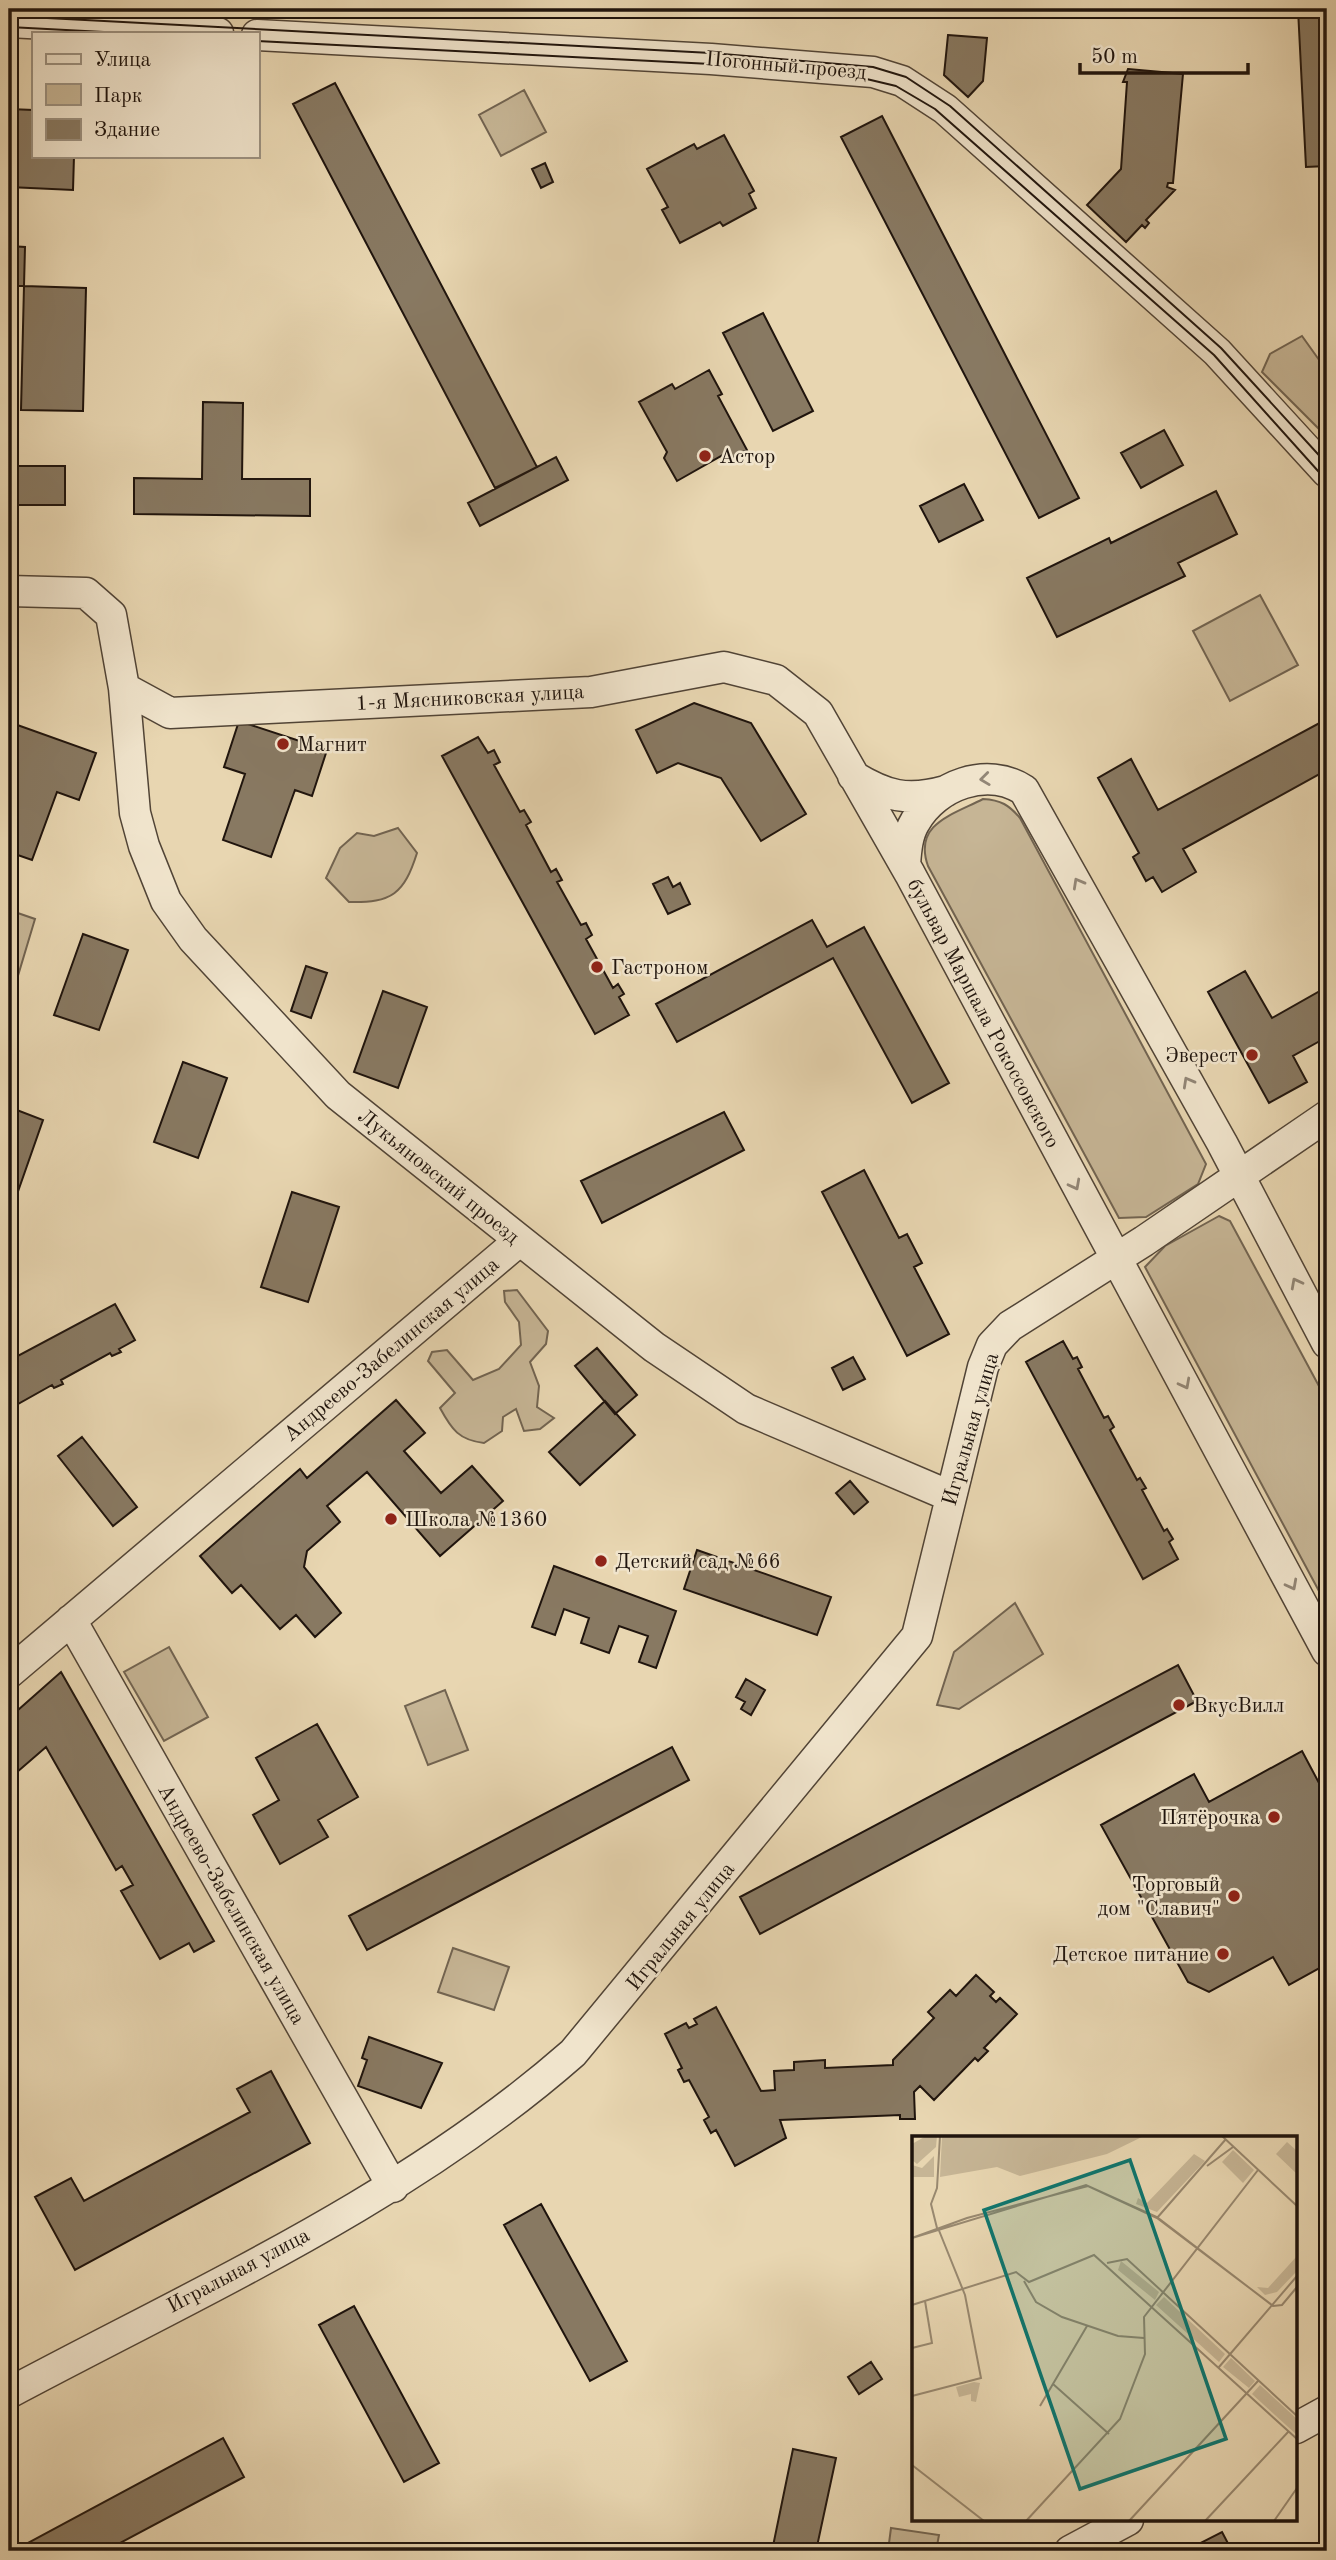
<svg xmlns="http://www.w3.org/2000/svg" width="1336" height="2560" font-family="'Old Standard TT',serif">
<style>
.green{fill:#c6b595;stroke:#726451;stroke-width:2}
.building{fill:#887962;stroke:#1f140d;stroke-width:2}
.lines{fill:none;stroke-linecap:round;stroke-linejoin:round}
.minor-casing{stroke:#514436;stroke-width:33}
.minor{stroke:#f0e4cc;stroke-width:30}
.tram{stroke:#1f140d;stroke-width:2}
.oneway{stroke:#928676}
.poi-dot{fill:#8f2418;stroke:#f0e4cc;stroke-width:2.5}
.labels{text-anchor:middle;stroke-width:5;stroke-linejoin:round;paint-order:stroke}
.street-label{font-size:21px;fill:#1f140d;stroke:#f0e4cc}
.poi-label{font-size:21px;fill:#1f140d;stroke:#f0e4cc;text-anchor:start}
.inset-road{fill:none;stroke:#98886f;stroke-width:2}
.view{fill:#0f766e;fill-opacity:0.15;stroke:#0f766e;stroke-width:3.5}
.inset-edge{fill:none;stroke:#1f140d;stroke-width:3.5}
</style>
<rect width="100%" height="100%" fill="#e8d6b1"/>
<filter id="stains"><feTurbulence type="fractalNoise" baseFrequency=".00286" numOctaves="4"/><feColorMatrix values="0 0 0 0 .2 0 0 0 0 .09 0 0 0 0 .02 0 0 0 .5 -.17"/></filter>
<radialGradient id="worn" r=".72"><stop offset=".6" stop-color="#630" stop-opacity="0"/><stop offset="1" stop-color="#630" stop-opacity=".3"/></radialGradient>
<!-- green -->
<path class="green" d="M524,90L546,132L501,156L479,115Z
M1302,336L1327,371V437L1262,372L1270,354Z
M1260,595L1298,665L1230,701L1193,631Z
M983,799C1001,800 1009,805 1020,818L1206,1164L1198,1184L1146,1217L1119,1218L928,866C913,824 952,815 983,799Z
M398,828L417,853C404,894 392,903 349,902L326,878L340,848L357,833L374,836Z
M9,910L35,919L14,989L9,988Z
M1219,1216L1230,1221L1327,1401V1606L1145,1267L1165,1246Z
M517,1290L548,1331L546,1344L530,1362L539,1386L537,1407L554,1418L540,1429L524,1431L516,1409L503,1417L502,1431L484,1443C459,1440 452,1430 440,1408L455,1393L428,1361L432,1352L447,1350L473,1380L499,1369L521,1345L519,1322L505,1302L504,1291Z
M1015,1603L1043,1654L959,1709L937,1705L954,1652Z
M169,1647L208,1717L164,1741L124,1672Z
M445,1690L468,1750L428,1765L405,1706Z
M453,1948L509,1967L494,2010L438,1992Z
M891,2528L939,2535L936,2551H888Z"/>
<!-- building -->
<path class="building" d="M1298,9H1327V166L1306,167Z
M948,35L987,38L983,81L968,97L944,75Z
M1128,69L1183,74L1173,183H1168L1167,187L1175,190L1146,220L1149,223L1145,228L1142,225L1126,242L1087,205L1121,169L1127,82H1123Z
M335,83L537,467L495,488L293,104Z
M9,109L33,110V156H74L73,190L9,187Z
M882,116L1079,498L1039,518L841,137Z
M724,135L754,191L749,194L756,208L723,226L720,222L680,243L662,210L668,207L647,169L694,144L697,149Z
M545,163L553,182L541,188L532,169Z
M9,246L25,247L24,286H9Z
M24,286L86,288L83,411L21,410Z
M763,313L813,411L773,431L723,333Z
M709,370L722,394L718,396L747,450L726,461L723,455L677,481L664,458L667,452L639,402L672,384L675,389Z
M203,402L243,403L242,479H310V516L134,514V478L202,479Z
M1164,430L1183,465L1141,488L1121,453Z
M556,457L568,480L480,526L468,503Z
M9,466H65V505H9Z
M964,484L983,520L939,542L920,506Z
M1216,491L1237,534L1178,563L1185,576L1057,637L1027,578L1109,538L1111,543Z
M694,703L751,723L806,814L761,841L721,778L678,763L657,773L636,730Z
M1327,719V770L1183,849L1196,872L1162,892L1153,877L1146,881L1133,857L1139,853L1098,778L1131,759L1158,810Z
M239,721L327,750L312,796L295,790L271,857L223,840L245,774L224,767Z
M9,722L96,753L79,800L57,792L32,860L9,852V784L11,776L9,775Z
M478,737L488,753L494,750L500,762L494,765L520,812L524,810L531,822L526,825L551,872L556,869L562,880L557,882L581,925L586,923L592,935L586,939L613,988L618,984L624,994L619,997L629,1015L595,1034L442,756Z
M668,877L673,887L680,883L690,904L668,914L653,884Z
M812,920L827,947L864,927L949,1083L912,1103L833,958L677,1042L656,1004Z
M83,934L128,950L99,1030L54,1015Z
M306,966L327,973L311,1018L291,1011Z
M1245,971L1272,1018L1327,987V1037L1293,1056L1307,1082L1269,1103L1208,992Z
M383,991L427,1007L398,1088L354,1072Z
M183,1062L227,1078L198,1158L154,1142Z
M9,1107L43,1120L15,1200L9,1198Z
M724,1112L744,1150L602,1223L581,1181Z
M864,1170L899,1238L907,1234L922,1263L914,1267L949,1334L907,1356L822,1192Z
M292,1192L339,1207L308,1302L261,1287Z
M115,1304L135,1340L119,1349L121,1352L112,1356L110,1353L61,1380L63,1384L54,1388L52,1385L9,1409V1348L16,1357Z
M1063,1341L1073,1359L1077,1357L1082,1367L1078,1369L1104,1418L1108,1416L1114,1427L1110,1430L1137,1480L1140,1478L1146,1488L1142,1490L1164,1531L1167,1529L1173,1539L1169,1542L1178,1559L1143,1579L1026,1362Z
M597,1348L637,1395L615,1414L575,1366Z
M853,1357L865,1379L843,1390L832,1368Z
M396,1400L425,1433L404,1451L441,1493L472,1466L503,1501L440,1556L367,1472L327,1506L340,1522L307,1551L304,1567L341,1613L315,1637L296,1615L280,1629L241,1585L232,1593L200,1556L300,1469L307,1478Z
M605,1401L635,1435L580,1485L549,1452Z
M82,1437L137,1507L113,1526L58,1456Z
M850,1481L868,1502L854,1514L836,1493Z
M697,1550L831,1597L817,1635L684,1589Z
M554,1566L676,1611L656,1668L639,1662L648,1636L619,1626L609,1653L581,1643L589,1618L564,1609L555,1635L532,1627Z
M1178,1665L1197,1701L760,1934L740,1897Z
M61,1672L214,1941L194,1952L189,1943L160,1959L121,1891L133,1885L122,1866L116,1870L46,1747L9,1779V1718Z
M746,1679L765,1690L751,1715L741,1709L745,1702L736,1697Z
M317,1724L358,1797L318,1820L328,1837L280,1864L253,1815L279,1800L256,1758Z
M672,1747L689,1780L367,1950L349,1916Z
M1302,1751L1327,1798V1964L1289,1985L1273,1957L1209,1992L1188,1982L1101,1825L1194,1774L1209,1802Z
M976,1975L994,1992L990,1996L996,2002L1000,1998L1017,2014L984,2048L988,2051L978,2061L975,2058L934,2100L920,2086L914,2092L915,2119H900V2115L780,2120L786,2138L735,2166L716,2130L711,2133L704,2120L709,2117L689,2080L684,2082L678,2070L682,2068L665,2034L686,2023L689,2028L697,2024L694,2019L716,2007L761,2091L775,2090L774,2071L794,2070V2062L825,2060V2068L893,2065V2060L934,2018L928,2012L950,1990L956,1996Z
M369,2037L442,2063L421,2108L358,2086L367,2060L362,2058Z
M271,2071L310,2143L75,2270L35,2197L71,2178L84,2201L250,2112L237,2089Z
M541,2204L627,2361L590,2381L504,2225Z
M354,2306L439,2463L404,2482L319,2325Z
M871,2362L882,2379L859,2394L848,2377Z
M223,2438L244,2477L105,2551H13Z
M793,2449L836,2458L816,2551H772Z
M1222,2532L1232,2551H1185Z"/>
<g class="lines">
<defs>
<path id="minor" d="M9,22L218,33
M257,35L711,59L873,72L902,81L945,109L1217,352L1327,472
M9,591L86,593L111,615L124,688L170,713L591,692L724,667L776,680L818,713L910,874L1327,1651
M124,688L135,813L144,846L166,901L193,939L338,1095L654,1347L746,1409L950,1496
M853,776C886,796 907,802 946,791
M905,865C906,851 907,835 915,822C936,785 987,766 1024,790L1222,1143L1327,1343
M71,1620L393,2187
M9,1673L519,1241
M9,2393C202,2290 408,2198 573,2053L917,1636L983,1367L992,1345L1010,1326L1144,1241L1327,1116
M1296,2428L1327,2411
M1070,2551L1128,2520"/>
</defs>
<!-- minor casing -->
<use href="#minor" class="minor-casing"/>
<!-- minor -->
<use href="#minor" class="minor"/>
<!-- tram -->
<path class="tram" d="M9,16L711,53L873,67L906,77L950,106L1221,348L1327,464
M9,27L123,33
M257,41L711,64L854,76L896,86L935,109L1214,355L1327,481"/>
</g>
<!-- one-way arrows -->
<defs><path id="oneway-chevron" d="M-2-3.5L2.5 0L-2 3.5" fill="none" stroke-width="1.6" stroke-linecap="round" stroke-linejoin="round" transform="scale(1.75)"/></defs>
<g class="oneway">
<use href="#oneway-chevron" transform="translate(985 779) rotate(173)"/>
<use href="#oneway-chevron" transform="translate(1078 883) rotate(-119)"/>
<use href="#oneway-chevron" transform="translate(1188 1082) rotate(-119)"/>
<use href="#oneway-chevron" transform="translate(1075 1185) rotate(62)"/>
<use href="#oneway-chevron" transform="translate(1296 1283) rotate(-118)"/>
<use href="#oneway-chevron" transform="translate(1185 1384) rotate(62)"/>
<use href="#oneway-chevron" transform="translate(1292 1585) rotate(62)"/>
</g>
<!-- markers -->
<g class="poi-dot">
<circle cx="705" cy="456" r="7"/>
<circle cx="283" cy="744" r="7"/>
<circle cx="597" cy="967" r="7"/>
<circle cx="1252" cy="1055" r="7"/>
<circle cx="391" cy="1519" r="7"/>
<circle cx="601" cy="1561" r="7"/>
<circle cx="1179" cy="1705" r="7"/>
<circle cx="1274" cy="1817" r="7"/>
<circle cx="1234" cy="1896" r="7"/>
<circle cx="1223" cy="1954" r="7"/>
</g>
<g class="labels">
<!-- street labels -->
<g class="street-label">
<text transform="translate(786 65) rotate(5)" y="7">Погонный проезд</text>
<text transform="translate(470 697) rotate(-3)" y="7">1-я Мясниковская улица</text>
<text transform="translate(984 1013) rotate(62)" y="7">бульвар Маршала Рокоссовского</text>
<text transform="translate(439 1176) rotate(39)" y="7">Лукьяновский проезд</text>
<text transform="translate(391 1349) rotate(-40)" y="7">Андреево-Забелинская улица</text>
<text transform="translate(970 1429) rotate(-74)" y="7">Игральная улица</text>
<text transform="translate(232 1904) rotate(60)" y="7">Андреево-Забелинская улица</text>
<text transform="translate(680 1926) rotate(-51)" y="7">Игральная улица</text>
<text transform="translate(238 2270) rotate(-28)" y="7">Игральная улица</text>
</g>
<!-- poi labels -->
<g class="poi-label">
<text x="719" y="463">Астор</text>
<text x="297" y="751">Магнит</text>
<text x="611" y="974">Гастроном</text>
<text x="1238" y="1062" text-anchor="end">Эверест</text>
<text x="405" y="1526">Школа №1360</text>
<text x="615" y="1568">Детский сад №66</text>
<text x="1193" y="1712">ВкусВилл</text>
<text x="1260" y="1824" text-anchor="end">Пятёрочка</text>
<text x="1220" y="1891" text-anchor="end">Торговый<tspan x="1220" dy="24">дом "Славич"</tspan></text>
<text x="1209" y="1961" text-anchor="end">Детское питание</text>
</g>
</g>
<!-- overview -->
<g transform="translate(912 2136)">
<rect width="385" height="385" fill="#e8d6b1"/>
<path d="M14,0H25L24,11L5,28L0,24V8ZM30,0H232L195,18L108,40L85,31L28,41ZM375,6L385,15V38L364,18ZM321,14L342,34L331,47L310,26ZM282,18L293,25L245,76L224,68L226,62L235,67ZM22,20V41H0V29L10,32ZM385,120V135L365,156L353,159L345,151L356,152ZM209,125L247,156L243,164L206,134ZM252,161L313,218L307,226L244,169ZM319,222L343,245L337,252L311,231ZM62,246L68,247L64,266L59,265V258L47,261L44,251ZM348,249L385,283V299L340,258Z" fill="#c6b595"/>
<path class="inset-road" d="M310,0L385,70M295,30L321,11M245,82L314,3M25,92L19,68L25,52L28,0M0,102L55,82L176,50L245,82L360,169M0,102L174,49L245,81L361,170L370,169L385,151M195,127L215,123L385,280M112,145L124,166L150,181L206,200L232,202M0,169L104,136L117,146L182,119L385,303M0,212L20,207L13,165M307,231L385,140M141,248L197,298M0,260L69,242L53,159L26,92M128,270L175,190M0,329L72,385M114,385L208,283L233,218L232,181L346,34M217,385L346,245M293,385L377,295M362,385L385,352"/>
<path class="view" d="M218,24L314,303L168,353L72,74Z"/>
<rect width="385" height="385" class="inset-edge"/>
</g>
<!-- margin -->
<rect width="1336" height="2560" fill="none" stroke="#e8d6b1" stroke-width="35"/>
<rect x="10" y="10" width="1315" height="2539" fill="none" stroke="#1f140d" stroke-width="3.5"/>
<rect x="18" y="18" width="1301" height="2525" fill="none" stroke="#1f140d" stroke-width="2"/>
<!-- legend -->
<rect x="32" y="32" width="228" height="126" fill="#f0e4cc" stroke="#9c9180" stroke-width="2"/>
<rect x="46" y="54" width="35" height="10" fill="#f0e4cc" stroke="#9c9180" stroke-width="2"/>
<text x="94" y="66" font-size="21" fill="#1f140d">Улица</text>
<rect x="46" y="84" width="35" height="21" fill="#c6b595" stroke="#9c9180" stroke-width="2"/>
<text x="94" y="102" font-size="21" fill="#1f140d">Парк</text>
<rect x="46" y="119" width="35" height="21" fill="#887962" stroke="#9c9180" stroke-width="2"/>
<text x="94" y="136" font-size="21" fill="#1f140d">Здание</text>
<!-- scale -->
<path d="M1080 63v10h168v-10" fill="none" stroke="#1f140d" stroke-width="3.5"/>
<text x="1091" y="63" font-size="21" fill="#1f140d" stroke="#f0e4cc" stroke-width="5" paint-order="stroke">50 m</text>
<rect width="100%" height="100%" filter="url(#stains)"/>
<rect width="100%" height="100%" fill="url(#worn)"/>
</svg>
